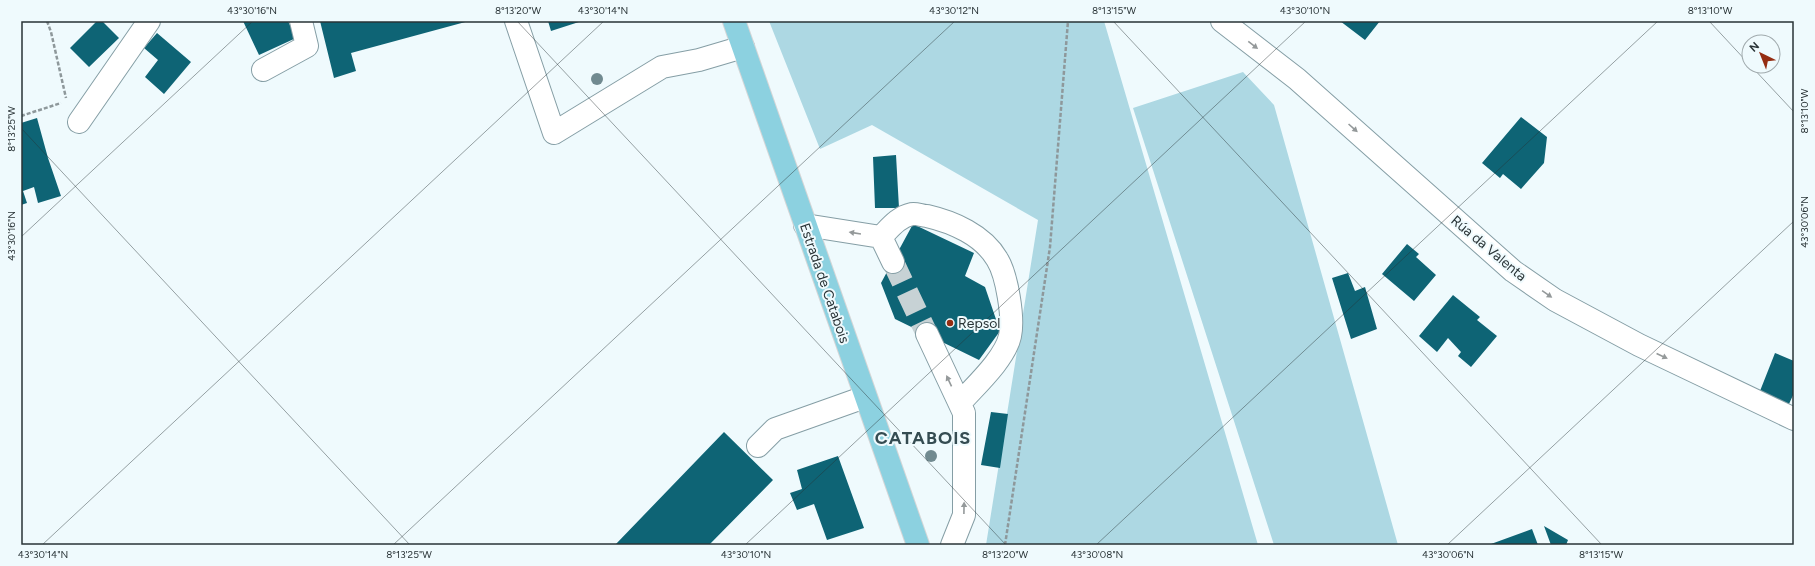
<svg xmlns="http://www.w3.org/2000/svg" width="1815" height="566" font-family="Figtree,sans-serif">
<style>
.green{fill:#add8e3}
.building{fill:#0e6475}
.lines{fill:none;stroke-linecap:round;stroke-linejoin:round}
.minor-tunnel{stroke:#c7d2d5;stroke-width:22;stroke-dasharray:22 11;stroke-linecap:butt}
.minor-casing{stroke:#859ea5;stroke-width:24}
.major-casing{stroke:#d4d6d7;stroke-width:24}
.path{stroke:#8e989b;stroke-width:2.5;stroke-dasharray:4 2;stroke-linecap:butt}
.minor{stroke:#fff;stroke-width:22}
.major{stroke:#8cd1e0;stroke-width:22}
.tree{fill:#718a90}
.oneway{fill:#94999a}
.ticks{fill:none;stroke:#293336;stroke-width:1;stroke-opacity:0.45}
.poi-dot{fill:#952d12;stroke:#effafd;stroke-width:1.5}
.labels{text-anchor:middle;stroke-width:4;stroke-linejoin:round;paint-order:stroke}
.street-label{font-size:14px;fill:#293336;stroke:#effafd}
.poi-label{font-size:14px;fill:#293336;stroke:#effafd;text-anchor:start}
.district-label{font-size:18px;font-weight:bold;letter-spacing:1px;fill:#354c52;stroke:#effafd}
.neatline{fill:none;stroke:#293336;stroke-width:1.5}
.ticks-label{font-size:10px;text-anchor:middle;fill:#293336}
</style>
<rect width="100%" height="100%" fill="#effafd"/>
<!-- green -->
<path class="green" d="M769,21H1104L1258,545H986L1038,220L872,125L820,149Z
M1243,72L1274,105L1398,545H1274L1133,108Z"/>
<!-- building -->
<path class="building" d="M97,21H102L119,38L89,67L70,48Z
M243,21H288L296,38L259,55Z
M320,21H469L351,53L356,71L334,78Z
M548,21H582L551,31Z
M1340,21H1380L1365,40Z
M157,33L191,62L164,94L145,77L158,60L144,48Z
M1521,117L1547,137L1544,163L1521,189L1503,174L1500,178L1482,163Z
M37,118L48,158L61,196L38,203L34,187L23,191L27,203L21,205V123Z
M896,155L899,208H875L873,157Z
M913,224L974,253L965,276L985,287L1000,331L979,360L895,319L881,283Z
M1407,244L1419,254L1416,257L1436,275L1414,301L1382,274Z
M1348,273L1355,291L1365,287L1377,329L1351,339L1332,278Z
M1453,295L1480,317L1477,320L1497,336L1471,367L1458,356L1461,352L1448,338L1437,352L1419,336Z
M1775,353L1794,361V393L1789,404L1760,391Z
M991,412L1008,414L1000,468L981,465Z
M724,432L773,480L709,545H615Z
M838,456L864,528L827,540L814,504L797,510L790,493L802,489L797,470Z
M1544,526L1568,540L1566,545H1551Z
M1532,529L1538,545H1492L1491,544Z"/>
<g class="lines">
<!-- minor-tunnel -->
<path class="minor-tunnel" d="M893,262L927,334"/>
<defs>
<path id="minor" d="M516,21L554,133L662,67L699,60L743,47
M1222,21L1297,79L1513,271L1555,300L1639,345L1794,419
M263,70L307,46L301,21
M79,122L149,21
M805,225L881,237L893,262
M881,237C890,228 898,217 912,214C916,213 922,216 927,216C953,222 983,235 997,259C1007,275 1014,318 1010,336C1005,359 975,386 960,403
M927,334L964,413V515L952,545
M758,446L775,429L865,397"/>
<path id="major" d="M734,21L918,545"/>
</defs>
<!-- minor casing -->
<use href="#minor" class="minor-casing"/>
<!-- major casing -->
<use href="#major" class="major-casing"/>
<!-- path -->
<path class="path" d="M47,21L51,32L66,98
M21,116L61,103
M1005,545L1050,247L1068,21"/>
<!-- minor -->
<use href="#minor" class="minor"/>
<!-- major -->
<use href="#major" class="major"/>
</g>
<!-- trees -->
<g class="tree">
<circle cx="597" cy="79" r="6"/>
<circle cx="931" cy="456" r="6"/>
</g>
<!-- one-way arrows -->
<defs><path id="oneway-solid" d="M-6-.8H1V-3.2L6.5 0L1 3.2V.8H-6Z"/></defs>
<g class="oneway">
<use href="#oneway-solid" transform="translate(1253 45) rotate(38)"/>
<use href="#oneway-solid" transform="translate(1353 128) rotate(42)"/>
<use href="#oneway-solid" transform="translate(855 233) rotate(-171)"/>
<use href="#oneway-solid" transform="translate(1547 294) rotate(35)"/>
<use href="#oneway-solid" transform="translate(1662 356) rotate(25)"/>
<use href="#oneway-solid" transform="translate(949 381) rotate(-115)"/>
<use href="#oneway-solid" transform="translate(964 508) rotate(-89)"/>
</g>
<!-- ticks -->
<path class="ticks" d="M517,21L1006,545M1113,21L1602,545M1709,21L1749,64M1751,66L1794,112M21,128L410,545M21,237L253,21M42,545L604,21M393,545L955,21M745,545L1306,21M1096,545L1658,21M1447,545L1794,221"/>
<!-- markers -->
<circle class="poi-dot" cx="950" cy="323" r="4"/>
<g class="labels">
<!-- street labels -->
<g class="street-label">
<text transform="translate(1489 248) rotate(40)" y="5">Rúa da Valenta</text>
<text transform="translate(825 283) rotate(71)" y="5">Estrada de Catabois</text>
</g>
<!-- poi labels -->
<g class="poi-label">
<text x="958" y="328">Repsol</text>
</g>
<!-- district labels -->
<g class="district-label">
<text x="923" y="444">CATABOIS</text>
</g>
</g>
<!-- border -->
<rect width="1815" height="566" fill="none" stroke="#effafd" stroke-width="44"/>
<!-- north arrow -->
<g transform="translate(1761 54) rotate(317)"><circle r="19" fill="#effafd" stroke="#a0aaad"/>
<path d="M0-3L7 15L0 10L-7 15Z" fill="#952d12"/>
<text y="-6" font-size="11" font-weight="bold" text-anchor="middle" fill="#293336">N</text>
</g>
<rect x="22" y="22" width="1771" height="522" class="neatline"/>
<g class="ticks-label">
<text x="252" y="14">43°30'16"N</text>
<text x="518" y="14">8°13'20"W</text>
<text x="603" y="14">43°30'14"N</text>
<text x="954" y="14">43°30'12"N</text>
<text x="1114" y="14">8°13'15"W</text>
<text x="1305" y="14">43°30'10"N</text>
<text x="1710" y="14">8°13'10"W</text>
<text transform="translate(1804 111) rotate(-90)" y="4">8°13'10"W</text>
<text transform="translate(11 129) rotate(-90)" y="4">8°13'25"W</text>
<text transform="translate(1804 222) rotate(-90)" y="4">43°30'06"N</text>
<text transform="translate(11 236) rotate(-90)" y="4">43°30'16"N</text>
<text x="43" y="558">43°30'14"N</text>
<text x="409" y="558">8°13'25"W</text>
<text x="746" y="558">43°30'10"N</text>
<text x="1005" y="558">8°13'20"W</text>
<text x="1097" y="558">43°30'08"N</text>
<text x="1448" y="558">43°30'06"N</text>
<text x="1601" y="558">8°13'15"W</text>
</g>
</svg>
